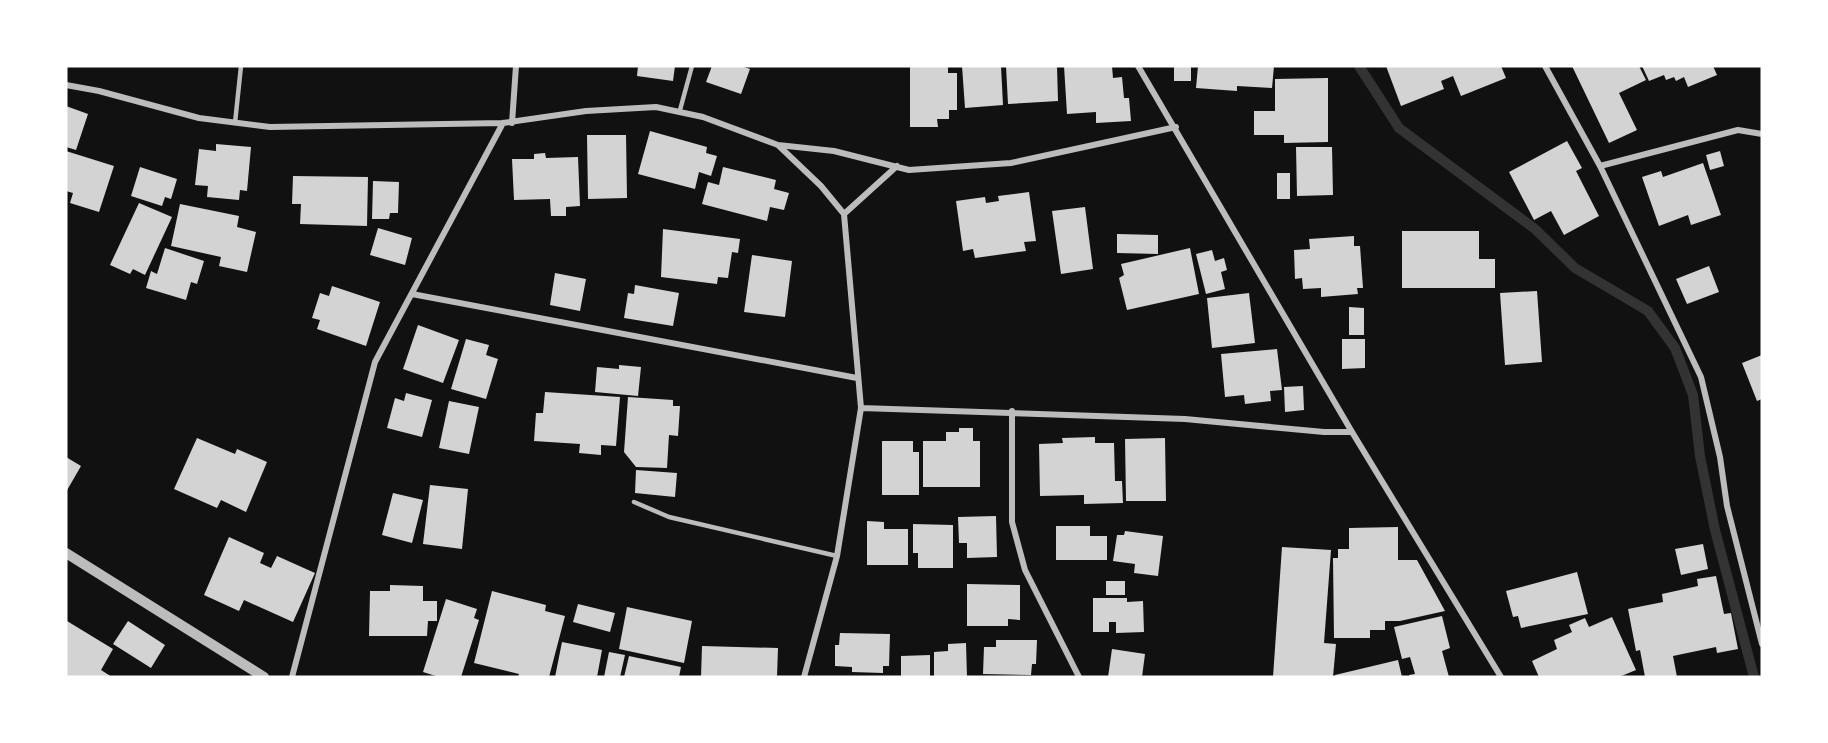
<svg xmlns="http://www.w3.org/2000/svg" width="1828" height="743" font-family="Rubik,sans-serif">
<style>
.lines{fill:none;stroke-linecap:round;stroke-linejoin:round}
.stream{stroke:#333;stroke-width:10}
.building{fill:#d3d3d3}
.service{stroke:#bcbcbc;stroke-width:4.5}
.minor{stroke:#bcbcbc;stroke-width:6}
.tertiary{stroke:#bcbcbc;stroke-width:10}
</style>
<rect width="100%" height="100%" fill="#111"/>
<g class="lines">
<!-- stream -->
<path class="stream" d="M1359,66L1399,128L1535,229L1575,268L1648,311L1675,348L1693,395L1700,456L1715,530L1754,677"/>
</g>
<!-- building -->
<path class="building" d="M638,66H675L673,81L637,76Z
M712,66H741L750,69L741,94L706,82Z
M910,66H948V73H957V110H949V119H937L938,127H910Z
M962,66H1001L1003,105L965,108Z
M1006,66H1057L1058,101L1008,104Z
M1064,66H1112L1113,78L1122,77L1124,98H1129L1131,121L1096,123V112L1067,114Z
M1174,66H1191V81H1174Z
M1198,66H1274L1272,88L1237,86V91L1196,88Z
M1386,66H1501L1506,78L1461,96L1453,76L1441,81L1444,89L1401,106Z
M1572,66H1639L1646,80L1619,93L1637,130L1609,143Z
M1642,66H1713L1717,75L1688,87L1684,77L1676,81L1674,77L1666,80L1664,75L1649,81Z
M1328,78V142L1284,143V135H1254V111H1275V79Z
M66,106L88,114L76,150L66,147Z
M650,131L707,147L706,153L717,156L711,176L699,172L695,189L638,174Z
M587,135H626L627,198L588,199Z
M1567,141L1582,168L1576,171L1599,216L1564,235L1551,211L1534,220L1509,172Z
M216,144L251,147L247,191L240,190L239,200L207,197L208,186L195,185L199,149L216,151Z
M1296,147H1332L1333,195L1297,196Z
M66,151L114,166L99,212L70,203L73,193L66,191Z
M1720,151L1724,166L1710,170L1706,155Z
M545,153L546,158L578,157L580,206L566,207V216H551L550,199L514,200L512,159H534V154Z
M1703,163L1721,215L1691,225L1688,215L1659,226L1642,177L1661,171L1663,177Z
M140,167L177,179L171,199L165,197L162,206L131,196Z
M723,167L776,180L774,189L789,193L784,210L770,207L767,221L702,204L708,182L719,185Z
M1277,173H1290V199H1277Z
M293,176L368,177L367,226L300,224L301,204H292Z
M373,181L399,182L398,213H390L389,219H372Z
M1029,192L1036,241L1024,242L1026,251L975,258L973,249L963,251L956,201L985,197L986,203L999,201L998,196Z
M139,203L172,217L145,275L133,269L130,274L110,265Z
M180,204L239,216L237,227L256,232L247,272L219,266L221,257L171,246Z
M1085,207L1093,269L1061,274L1052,211Z
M378,228L412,238L405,265L370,255Z
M663,229L740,239L738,253L732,252L728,278L718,277L717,284L661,277Z
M1402,231H1479V259H1495V288H1402Z
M1117,234L1158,235V254L1117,253Z
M1354,236V246H1360L1363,288H1357L1358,294L1321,297V288L1303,289L1302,278L1295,279L1294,250L1310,249L1309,239Z
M165,248L204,261L197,284L191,282L186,300L146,288L151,271L157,274Z
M1190,248L1199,294L1127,310L1119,278L1124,275L1121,264Z
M1212,250L1215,261L1224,258L1227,270L1221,272L1225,289L1206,294L1196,254Z
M752,255L792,261L785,317L744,312Z
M1709,266L1719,292L1687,304L1676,279Z
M555,273L586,279L580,311L550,305Z
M635,285L679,293L673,326L624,318L628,293L634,294Z
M332,286L380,302L366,346L317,329L320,320L312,318L320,293L329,296Z
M1537,291L1542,362L1505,365L1500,293Z
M1249,293L1255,343L1212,348L1207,298Z
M1349,307L1364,308V335H1349Z
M418,325L459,340L443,383L403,369Z
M466,339L489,345L486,355L498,359L486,399L451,389Z
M1342,339H1365V368L1342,369Z
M1277,349L1282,390L1270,391L1271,401L1245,404L1244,395L1225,397L1221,354Z
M1762,355V399L1757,401L1742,363Z
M619,365L641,367L638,396L595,392L597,367L619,369Z
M1303,386L1304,410L1285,412L1284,387Z
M545,392L620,397L616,446L601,445V455L579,453L580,444L534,441L536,413H543Z
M406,393L432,400L422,437L387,428L395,398L404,401Z
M628,397L673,400V406H680L678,436L669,435L667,468L636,467L624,452Z
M449,401L479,407L469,454L439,448Z
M959,428H973V441H980V487H923V441H946V432H959Z
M1095,437V443H1114L1115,481H1122L1123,503L1084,504V495L1040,496L1039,444L1063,443L1062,438Z
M197,438L235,454L237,449L267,462L246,512L221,500L217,508L174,489Z
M1165,438L1166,501H1126L1125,439Z
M882,441H913V452H919V495H882Z
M66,457L81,466L66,492Z
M636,470L677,473L675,497L635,493Z
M430,485L468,489L462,549L423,544Z
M393,493L423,500L412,543L382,535Z
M996,516L997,557L967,558V543H959L958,517Z
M867,521L884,522V529H908V565H867Z
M913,524L953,525V568H918V553H913Z
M1056,526H1090V536H1107V560H1056Z
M1398,527V560H1417L1445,611L1400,621H1385V630H1370V638H1334L1333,558H1338V549H1349V528Z
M1125,531L1163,536L1158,576L1134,573L1135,564L1113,561L1117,535H1124Z
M229,537L264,553L260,563L271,568L277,556L315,573L293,622L244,600L239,611L204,595Z
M1703,544L1708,569L1681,575L1675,549Z
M1282,547L1331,550L1324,643L1336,644L1333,677H1273Z
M1577,572L1588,614L1521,628L1518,616L1513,617L1506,591Z
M1716,576L1724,614L1731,613L1738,649L1717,653L1716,647L1673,656L1677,677H1645L1640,650L1636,651L1628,609L1663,602L1662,594L1698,586L1697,579Z
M1106,581H1125V595H1106Z
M967,584L1020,585V620L1008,619V626H967Z
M390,585L423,586V601H437V621H428L427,636H369L370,591H390Z
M492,591L546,605L545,611L565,616L549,677H518L519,674L474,663Z
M1093,598H1127V602L1143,601L1144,632L1116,633V622H1109V632H1093Z
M446,599L477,609L474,618L479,620L461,677H439L423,672Z
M578,604L615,613L610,632L573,622Z
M627,607L692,621L684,663L619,649Z
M1442,616L1450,648L1442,651L1449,677H1410L1409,675L1415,674L1410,657L1402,659L1394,627Z
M1612,617L1636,670L1619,677H1539L1532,661L1557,649L1554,640L1572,632L1569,625L1585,618L1589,627Z
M67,621L113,649L101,670L112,677L66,676Z
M128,621L165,645L151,668L113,644Z
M840,633L890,634L889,666H883V673L852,672V667L835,666V645H839Z
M996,640H1037L1036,664H1032L1031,675L983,674L984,647H996Z
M562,642L602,650L597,677H555Z
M966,643L967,677H934V652L948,651V644Z
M702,646L778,648L777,677H701Z
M1112,649L1145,654L1142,677H1108Z
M609,652L625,655L620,677H604Z
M930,655V677H901V656Z
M629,656L681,667L679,677H624Z
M1398,660L1402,677H1335V675Z"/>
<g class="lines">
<!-- service -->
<path class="service" d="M680,110L692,66
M235,123L241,66
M634,502L669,517L837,556"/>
<!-- minor -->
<path class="minor" d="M1138,66L1352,432L1501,677
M1545,66L1600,166L1701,377L1720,457L1727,506L1762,644
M66,85L99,91L199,118L270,127L503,123L586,111L656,107L703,117L778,145L821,186L844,214L861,408L837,556L804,677
M512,123L516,66
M778,145L834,151L909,170L1011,163L1176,127
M1600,166L1738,130L1762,134
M844,214L897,166
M412,294L857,378
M861,408L1185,419L1324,432H1352
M1012,411V522L1025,570L1079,677
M292,677L375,362L503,123"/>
<!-- tertiary -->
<path class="tertiary" d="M66,553L264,677"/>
</g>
<!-- border -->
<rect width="1828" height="743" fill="none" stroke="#ffffff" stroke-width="135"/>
</svg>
